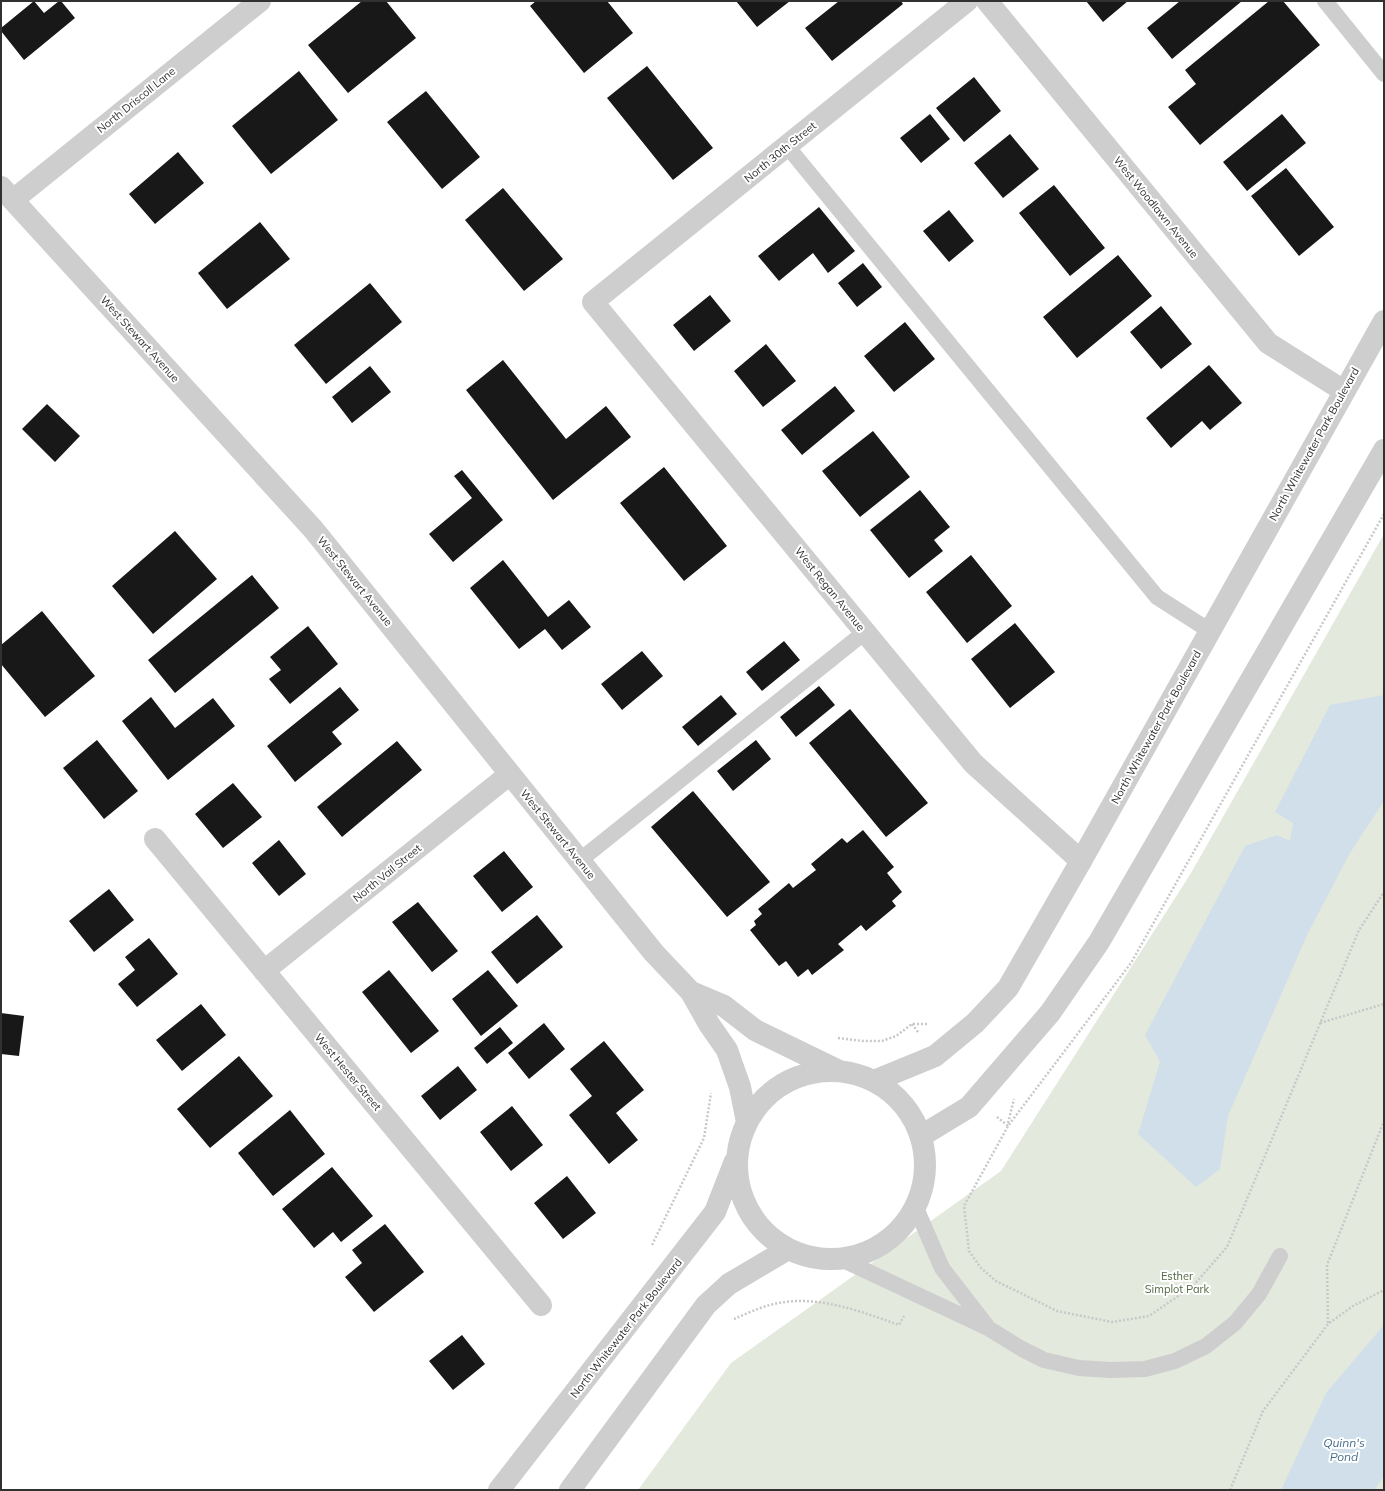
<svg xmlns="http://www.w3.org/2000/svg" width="1385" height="1491" font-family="Mulish,sans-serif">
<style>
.green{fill:#e4e9de}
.water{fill:#d0dfe9}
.building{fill:#181818}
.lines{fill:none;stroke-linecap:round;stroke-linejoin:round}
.path{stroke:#c8c8c8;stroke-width:2.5;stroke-dasharray:2 2;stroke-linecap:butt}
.service{stroke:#cecece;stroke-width:16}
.minor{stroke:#cecece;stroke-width:22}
.tertiary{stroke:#cecece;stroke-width:22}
.labels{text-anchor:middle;stroke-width:4;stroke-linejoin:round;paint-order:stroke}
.street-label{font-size:11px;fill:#313131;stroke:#fff}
.park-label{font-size:11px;fill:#546843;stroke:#fff}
.water-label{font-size:12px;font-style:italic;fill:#486f8a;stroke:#fff}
</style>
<rect width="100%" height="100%" fill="#fff"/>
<!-- green -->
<path class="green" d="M1384,534V1490H638L731,1363L1001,1171L1191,873Z"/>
<!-- water -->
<path class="water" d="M1384,695V801L1350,853L1308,933L1228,1116L1220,1169L1196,1187L1138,1134L1160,1062L1145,1035L1245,846L1277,835L1290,841L1293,823L1275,812L1330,705Z
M1383,1326H1384V1476L1374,1490H1281L1326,1393Z"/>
<!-- building -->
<path class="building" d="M34,1L44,13L59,1H61L75,18L24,60L1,31V28Z
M362,1H386L416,38L348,93L308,45Z
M536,1H607L633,33L584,73L530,6Z
M736,1H790L757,27Z
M839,1H901L903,4L832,61L805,28Z
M1086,1H1128L1103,22Z
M1180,1H1242L1172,59L1147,28Z
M1269,1H1283L1320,45L1200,145L1168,107L1196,84L1185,70Z
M647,66L713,148L673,180L607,98Z
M299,71L338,120L271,174L232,126Z
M974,77L1001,111L964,142L936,108Z
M426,91L480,157L442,189L387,122Z
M930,114L950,139L921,163L900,138Z
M1282,114L1306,143L1247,191L1223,162Z
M1010,134L1039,169L1003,198L974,163Z
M178,152L204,183L155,224L129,194Z
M1286,168L1334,227L1299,256L1251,196Z
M1054,185L1105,248L1070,276L1019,213Z
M503,188L563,259L524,291L465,220Z
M819,207L855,251L828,273L813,253L779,281L758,256Z
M949,210L974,241L949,262L923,231Z
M260,222L290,259L227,309L198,273Z
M1118,255L1152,296L1077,358L1043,317Z
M863,263L882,287L857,307L838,283Z
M370,283L402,322L326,384L294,345Z
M710,295L731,321L694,351L673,325Z
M1161,306L1192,344L1161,369L1130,332Z
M905,322L935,359L894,392L864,356Z
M766,344L796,381L763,407L734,371Z
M503,360L566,439L606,406L631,437L553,500L466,390Z
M1209,365L1242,403L1210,430L1202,421L1171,448L1146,418Z
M370,366L391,392L352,423L332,397Z
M835,386L855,411L802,455L781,430Z
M47,404L80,436L55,462L22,429Z
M873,431L910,477L860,517L822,471Z
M664,467L727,546L684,581L620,503Z
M462,470L503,520L453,562L429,534L472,498L454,476Z
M920,490L950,527L934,540L943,551L909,578L870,530Z
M175,531L217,579L153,634L112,586Z
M971,555L1012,606L967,643L926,592Z
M503,560L548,617L569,600L591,627L562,650L545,629L519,649L470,588Z
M252,575L279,608L175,693L148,660Z
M42,611L95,676L45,717L1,664V645Z
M1015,623L1055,672L1010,708L971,659Z
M308,626L338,664L290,704L269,679L281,670L270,657Z
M784,641L800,660L762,691L746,672Z
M642,651L663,676L622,710L601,684Z
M819,686L835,705L796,737L780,717Z
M340,687L359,710L332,732L342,744L295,782L267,746Z
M721,695L737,714L698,746L682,727Z
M151,697L175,728L213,698L235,726L168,780L122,721Z
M850,709L928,803L886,837L809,743Z
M97,740L138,791L104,819L63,768Z
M756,740L771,759L733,791L717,771Z
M397,741L422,770L342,837L317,807Z
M233,783L262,817L223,848L195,814Z
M693,791L770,882L727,917L651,827Z
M863,830L894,867L887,873L902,892L892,901L896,906L866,931L861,925L838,944L844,950L812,975L808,969L798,977L786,961L779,966L750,930L756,925L754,921L762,914L758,909L789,883L793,888L816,870L811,864L842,838L847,843Z
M279,840L306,874L279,896L252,863Z
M504,851L533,887L502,912L473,876Z
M109,889L134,920L94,952L69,921Z
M418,902L458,951L432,972L392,922Z
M537,915L563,947L517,984L491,952Z
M149,938L178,974L137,1007L118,984L135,970L125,957Z
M389,970L439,1031L411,1053L362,992Z
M488,970L518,1006L481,1036L452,999Z
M201,1004L226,1035L182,1071L156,1040Z
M1,1013L24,1016L19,1056L1,1054Z
M544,1023L565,1049L529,1079L508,1053Z
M500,1027L513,1043L487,1064L474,1048Z
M604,1041L644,1090L616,1113L638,1140L609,1164L569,1115L592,1096L570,1069Z
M239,1056L273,1096L210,1148L177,1109Z
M458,1066L477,1090L440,1120L421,1096Z
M512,1106L543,1145L511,1171L480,1132Z
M290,1110L325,1154L273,1196L238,1153Z
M332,1167L373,1216L341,1242L333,1232L314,1248L282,1209Z
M567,1176L596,1213L563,1239L534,1203Z
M385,1224L424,1272L374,1312L345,1277L362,1263L352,1250Z
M462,1335L485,1364L453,1390L429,1361Z"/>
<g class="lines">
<!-- path -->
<path class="path" d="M1384,514L1131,963L1008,1126L964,1206L969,1251L981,1268L996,1281L1057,1311L1112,1322L1149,1316L1193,1286L1227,1247L1359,930L1384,892
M1320,1023L1384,1004
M912,1024L918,1032
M838,1038L863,1041H882L896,1036L912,1024H929
M997,1117L1008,1126
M1008,1123L1014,1099
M652,1245L704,1138L711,1093
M734,1319C746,1314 760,1307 774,1304C815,1294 860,1311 899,1325L904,1316
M1328,1323L1327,1265L1384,1121
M1230,1490L1263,1411L1328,1324L1353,1306L1384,1290"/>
<!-- service -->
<path class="service" d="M1325,1L1384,74
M787,146L1157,597L1210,631
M579,861L865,632
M916,1208L942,1268L986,1325
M841,1259L988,1328L1022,1349L1044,1360L1079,1368L1110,1370L1145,1369L1175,1361L1206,1346L1235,1323L1259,1294L1280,1256"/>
<!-- minor -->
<path class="minor" d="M967,1L593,302L973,763L1081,861
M987,1L1268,343L1344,391
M1,187L313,529L654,953L691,992L709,1024L727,1050L740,1087L747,1122
M13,200L260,1
M155,839L541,1305
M264,971L510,774
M691,992L724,1006L755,1030L839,1071"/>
<!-- tertiary -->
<path class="tertiary" d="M737 1165a94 94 0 1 1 188 0a94 94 0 1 1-188 0Z
M874,1081L935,1056L975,1023L1008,988L1081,861L1384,321
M921,1136L969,1107L1050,1013L1099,942L1384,450
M499,1490L715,1212L735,1161
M570,1490L706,1305L729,1284L788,1249"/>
</g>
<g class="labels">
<!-- street labels -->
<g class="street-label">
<text transform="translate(136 100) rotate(-39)" y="4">North Driscoll Lane</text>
<text transform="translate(780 152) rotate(-39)" y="4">North 30th Street</text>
<text transform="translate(1156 207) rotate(51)" y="4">West Woodlawn Avenue</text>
<text transform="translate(140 339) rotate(48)" y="4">West Stewart Avenue</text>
<text transform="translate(1314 444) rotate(-61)" y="4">North Whitewater Park Boulevard</text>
<text transform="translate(355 581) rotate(51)" y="4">West Stewart Avenue</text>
<text transform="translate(830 589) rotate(51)" y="4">West Regan Avenue</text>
<text transform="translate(1156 727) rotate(-61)" y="4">North Whitewater Park Boulevard</text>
<text transform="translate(558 834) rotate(51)" y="4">West Stewart Avenue</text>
<text transform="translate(387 873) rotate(-39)" y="4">North Vail Street</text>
<text transform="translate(348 1072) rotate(50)" y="4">West Hester Street</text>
<text transform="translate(626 1328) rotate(-52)" y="4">North Whitewater Park Boulevard</text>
</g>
<!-- park labels -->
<g class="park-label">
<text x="1177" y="1280">Esther<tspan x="1177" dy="13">Simplot Park</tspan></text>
</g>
<!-- water labels -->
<g class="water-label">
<text x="1344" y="1447">Quinn's<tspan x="1344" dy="14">Pond</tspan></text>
</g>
</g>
<!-- border -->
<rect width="1385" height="1491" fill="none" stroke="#313131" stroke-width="4"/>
</svg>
